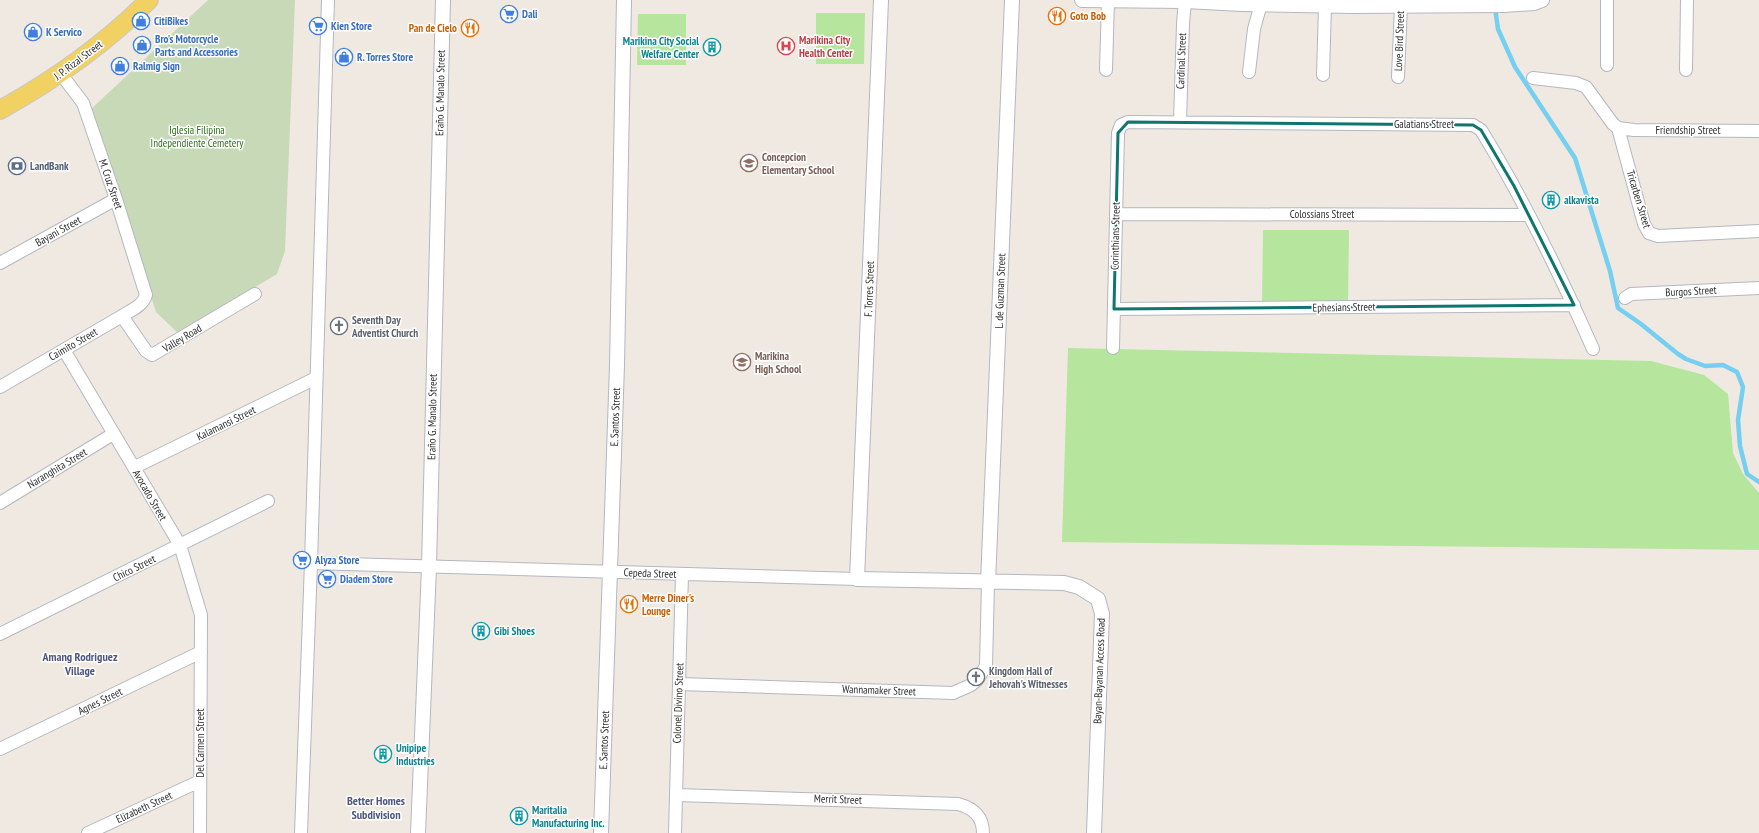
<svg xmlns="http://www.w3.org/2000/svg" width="1759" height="833" font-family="'PT Sans Narrow',sans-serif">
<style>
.green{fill:#b6e59e}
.cemetery{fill:#c8d9b8}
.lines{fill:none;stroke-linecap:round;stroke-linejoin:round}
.stream{stroke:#75cff0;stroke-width:4.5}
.minor-casing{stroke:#b4b7c1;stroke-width:14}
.tertiary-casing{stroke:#b4b7c1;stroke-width:16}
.primary-casing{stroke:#c9c9c9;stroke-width:20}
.minor{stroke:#fff;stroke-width:12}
.tertiary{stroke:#fff;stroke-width:14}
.primary{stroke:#f2d163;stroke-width:18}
.marked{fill:none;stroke:#0f766e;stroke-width:3;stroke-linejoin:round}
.labels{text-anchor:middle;stroke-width:3;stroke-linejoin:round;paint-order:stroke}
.shop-label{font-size:11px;font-weight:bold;fill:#366cbe;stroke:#fff;text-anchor:start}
.food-label{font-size:11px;font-weight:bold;fill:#c56008;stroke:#fff;text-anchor:start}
.health-label{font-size:11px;font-weight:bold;fill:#be3a42;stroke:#fff;text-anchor:start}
.culture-label{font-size:11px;font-weight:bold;fill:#0d838f;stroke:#fff;text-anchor:start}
.street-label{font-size:11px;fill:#2e2e2e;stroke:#fff}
.park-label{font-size:11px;fill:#2c6e1b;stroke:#fff}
.education-label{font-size:11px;font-weight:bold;fill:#785e54;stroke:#fff;text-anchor:start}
.service-label{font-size:11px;font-weight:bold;fill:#4e5e75;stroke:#fff;text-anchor:start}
.worship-label{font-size:11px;font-weight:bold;fill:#5b616d;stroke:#fff;text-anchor:start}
.neighbourhood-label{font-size:12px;font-weight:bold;fill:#4d5680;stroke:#fff}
</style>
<rect width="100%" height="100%" fill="#efe9e1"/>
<!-- green -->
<path class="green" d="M816,13H865L864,64H816Z
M638,14H686V65H637Z
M1263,230H1349L1348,305L1262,304Z
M1068,348L1651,361L1704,375L1728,394L1733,453L1743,474L1759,493V550L1062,542Z"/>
<!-- cemetery -->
<path class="cemetery" d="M208,0H295L285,251L277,274L178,333L156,312L91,109Z"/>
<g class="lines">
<!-- stream -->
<path class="stream" d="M1495,8L1498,29L1515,67L1575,158L1610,271L1618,308L1641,324L1678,354L1686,359L1705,366L1723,365L1737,372L1743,387L1738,420L1740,446L1747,474L1759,482"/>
<defs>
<path id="minor" d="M1607,0V65
M1106,70L1108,0
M1686,70L1687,0
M1249,72L1254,29L1262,0
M1323,75L1325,5
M1398,77L1401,5
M1533,78L1576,83L1586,87L1613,124L1618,128L1634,130L1759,131
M1180,122L1183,24L1185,0
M1618,128L1644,224L1649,233L1658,236L1759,231
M1116,214L1529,215
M0,263L116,199
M1625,298L1631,294L1759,288
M1114,309L1574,305
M122,316L146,351L152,355L255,294
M1113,348L1118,133L1121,125L1128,122L1473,125L1481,130C1524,200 1560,274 1593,349
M64,350L180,545L201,615L200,833
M0,387L122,316C131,310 143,306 146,295L116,199L83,103L61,74
M135,467L316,378
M0,503L113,434
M311,563L857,579
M0,634L268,501
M679,684L953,693L971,685L977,680L986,666L988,583
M0,749L201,652
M676,795L958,804C973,808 983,816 983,833
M88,833L200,781
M301,833L311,563L328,0
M675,833L682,574"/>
<path id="tertiary" d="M881,0L857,579L1064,583L1079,587L1098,599L1102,614L1094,833
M1082,0L1185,1L1242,4L1352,6L1504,5L1534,3L1542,0
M988,583L1012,0
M418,833L429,567L443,0
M601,833L617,365L624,0"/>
<path id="primary" d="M0,110C56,79 104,45 149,0"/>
</defs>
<!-- minor casing -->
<use href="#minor" class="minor-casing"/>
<!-- tertiary casing -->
<use href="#tertiary" class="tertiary-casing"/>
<!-- primary casing -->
<use href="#primary" class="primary-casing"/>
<!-- minor -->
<use href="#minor" class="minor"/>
<!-- tertiary -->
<use href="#tertiary" class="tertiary"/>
<!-- primary -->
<use href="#primary" class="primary"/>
</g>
<!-- marked area -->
<path class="marked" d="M1128,122L1473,125L1481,130L1514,186L1574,305L1114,309L1118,133Z"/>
<!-- icons -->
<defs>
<symbol id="supermarket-ring" viewBox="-11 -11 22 22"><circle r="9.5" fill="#fff" stroke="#3f7fe0" stroke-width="1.5"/><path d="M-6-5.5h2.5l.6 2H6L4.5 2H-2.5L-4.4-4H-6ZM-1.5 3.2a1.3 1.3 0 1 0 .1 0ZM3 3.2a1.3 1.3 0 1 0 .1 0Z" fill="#3f7fe0"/></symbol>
<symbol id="restaurant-ring" viewBox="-11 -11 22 22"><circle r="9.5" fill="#fff" stroke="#e8710a" stroke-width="1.5"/><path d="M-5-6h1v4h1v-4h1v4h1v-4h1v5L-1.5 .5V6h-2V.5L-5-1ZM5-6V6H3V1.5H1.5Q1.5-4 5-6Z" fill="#e8710a"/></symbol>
<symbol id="shop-ring" viewBox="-11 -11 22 22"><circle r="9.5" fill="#fff" stroke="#3f7fe0" stroke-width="1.5"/><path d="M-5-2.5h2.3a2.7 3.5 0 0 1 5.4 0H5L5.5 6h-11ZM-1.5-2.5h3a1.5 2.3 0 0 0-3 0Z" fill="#3f7fe0"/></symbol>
<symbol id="hospital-ring" viewBox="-11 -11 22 22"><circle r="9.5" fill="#fff" stroke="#e0444e" stroke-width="1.5"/><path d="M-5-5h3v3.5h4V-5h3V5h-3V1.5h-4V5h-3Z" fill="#e0444e"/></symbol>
<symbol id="building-ring" viewBox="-11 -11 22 22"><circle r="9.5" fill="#fff" stroke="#0f9aa8" stroke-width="1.5"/><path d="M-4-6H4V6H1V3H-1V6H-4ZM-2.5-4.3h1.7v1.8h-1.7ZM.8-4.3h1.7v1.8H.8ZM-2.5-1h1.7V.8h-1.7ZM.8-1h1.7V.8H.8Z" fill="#0f9aa8"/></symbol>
<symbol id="school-ring" viewBox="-11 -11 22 22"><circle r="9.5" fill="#fff" stroke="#8d6e63" stroke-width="1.5"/><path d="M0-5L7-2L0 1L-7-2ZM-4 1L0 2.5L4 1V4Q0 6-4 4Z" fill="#8d6e63"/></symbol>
<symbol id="bank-ring" viewBox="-11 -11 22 22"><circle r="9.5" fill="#fff" stroke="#5c6f8a" stroke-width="1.5"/><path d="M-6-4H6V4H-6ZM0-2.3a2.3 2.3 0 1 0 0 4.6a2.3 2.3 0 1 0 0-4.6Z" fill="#5c6f8a"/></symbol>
<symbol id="church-ring" viewBox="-11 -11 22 22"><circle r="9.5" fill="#fff" stroke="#6b7280" stroke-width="1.5"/><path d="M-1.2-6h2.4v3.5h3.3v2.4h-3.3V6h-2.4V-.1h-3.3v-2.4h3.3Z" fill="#6b7280"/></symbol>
</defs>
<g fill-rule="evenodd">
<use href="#supermarket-ring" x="499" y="4" width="20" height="20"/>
<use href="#restaurant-ring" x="1047" y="6" width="20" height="20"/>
<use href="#shop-ring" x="131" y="11" width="20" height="20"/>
<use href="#supermarket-ring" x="308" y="16" width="20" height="20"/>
<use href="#restaurant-ring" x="460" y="18" width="20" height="20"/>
<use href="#shop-ring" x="23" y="22" width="20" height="20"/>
<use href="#shop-ring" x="132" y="35" width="20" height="20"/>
<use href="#hospital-ring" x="776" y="36" width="20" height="20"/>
<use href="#building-ring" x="702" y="37" width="20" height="20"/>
<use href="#shop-ring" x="334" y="47" width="20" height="20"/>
<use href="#shop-ring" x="110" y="56" width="20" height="20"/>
<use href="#school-ring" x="739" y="153" width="20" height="20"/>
<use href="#bank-ring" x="7" y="156" width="20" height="20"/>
<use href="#building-ring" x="1541" y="190" width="20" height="20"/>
<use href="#church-ring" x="329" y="316" width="20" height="20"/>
<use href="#school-ring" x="732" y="352" width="20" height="20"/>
<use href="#supermarket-ring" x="292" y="550" width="20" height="20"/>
<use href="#supermarket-ring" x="317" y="569" width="20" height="20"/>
<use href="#restaurant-ring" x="619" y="594" width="20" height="20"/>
<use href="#building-ring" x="471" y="621" width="20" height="20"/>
<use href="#church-ring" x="966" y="667" width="20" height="20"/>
<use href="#building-ring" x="373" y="744" width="20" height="20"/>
<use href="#building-ring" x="509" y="806" width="20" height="20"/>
</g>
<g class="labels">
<!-- shop labels -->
<g class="shop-label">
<text x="522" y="18">Dali</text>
<text x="154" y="25">CitiBikes</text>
<text x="331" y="30">Kien Store</text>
<text x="46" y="36">K Servico</text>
<text x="155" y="43">Bro's Motorcycle<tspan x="155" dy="13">Parts and Accessories</tspan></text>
<text x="357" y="61">R. Torres Store</text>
<text x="133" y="70">Ralmig Sign</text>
<text x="315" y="564">Alyza Store</text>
<text x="340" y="583">Diadem Store</text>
</g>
<!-- food labels -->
<g class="food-label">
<text x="1070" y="20">Goto Bob</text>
<text x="457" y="32" text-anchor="end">Pan de Cielo</text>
<text x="642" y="602">Merre Diner's<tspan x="642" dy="13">Lounge</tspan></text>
</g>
<!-- health labels -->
<g class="health-label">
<text x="799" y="44">Marikina City<tspan x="799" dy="13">Health Center</tspan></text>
</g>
<!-- culture labels -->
<g class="culture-label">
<text x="699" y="45" text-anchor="end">Marikina City Social<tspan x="699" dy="13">Welfare Center</tspan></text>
<text x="1564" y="204">alkavista</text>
<text x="494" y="635">Gibi Shoes</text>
<text x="396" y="752">Unipipe<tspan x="396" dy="13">Industries</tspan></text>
<text x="532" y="814">Maritalia<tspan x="532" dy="13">Manufacturing Inc.</tspan></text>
</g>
<!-- street labels -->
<g class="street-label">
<text transform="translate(1399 41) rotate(-88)" y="4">Love Bird Street</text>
<text transform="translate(78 60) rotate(-37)" y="4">J. P. Rizal Street</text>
<text transform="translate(1181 61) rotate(-88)" y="4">Cardinal Street</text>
<text transform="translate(440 93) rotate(-89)" y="4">Eraño G. Manalo Street</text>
<text x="1424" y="128">Galatians Street</text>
<text x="1688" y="134">Friendship Street</text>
<text transform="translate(111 184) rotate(71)" y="4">M. Cruz Street</text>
<text transform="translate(1639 199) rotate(73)" y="4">Tricarben Street</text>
<text x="1322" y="218">Colossians Street</text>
<text transform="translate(58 231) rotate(-29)" y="4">Bayani Street</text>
<text transform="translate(1115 236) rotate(-89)" y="4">Corinthians Street</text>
<text transform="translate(869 289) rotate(-88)" y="4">F. Torres Street</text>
<text transform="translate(1000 291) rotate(-88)" y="4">L. de Guzman Street</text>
<text transform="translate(1691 291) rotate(-3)" y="4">Burgos Street</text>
<text transform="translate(1344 307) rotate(-1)" y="4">Ephesians Street</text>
<text transform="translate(182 338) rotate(-31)" y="4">Valley Road</text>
<text transform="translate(73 344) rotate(-30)" y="4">Caimito Street</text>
<text transform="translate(432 417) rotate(-89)" y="4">Eraño G. Manalo Street</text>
<text transform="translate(615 417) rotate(-88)" y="4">E. Santos Street</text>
<text transform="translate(226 423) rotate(-26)" y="4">Kalamansi Street</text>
<text transform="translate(57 468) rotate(-31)" y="4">Naranghita Street</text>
<text transform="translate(150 495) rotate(60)" y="4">Avocado Street</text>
<text transform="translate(134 568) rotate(-26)" y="4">Chico Street</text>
<text transform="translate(650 573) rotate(2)" y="4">Cepeda Street</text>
<text transform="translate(1099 671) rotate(-88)" y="4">Bayan-Bayanan Access Road</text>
<text transform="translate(879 690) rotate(2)" y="4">Wannamaker Street</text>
<text transform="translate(100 701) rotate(-26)" y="4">Agnes Street</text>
<text transform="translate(678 703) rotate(-88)" y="4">Colonel Divino Street</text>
<text transform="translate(604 740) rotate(-88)" y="4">E. Santos Street</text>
<text transform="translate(200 743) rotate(-90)" y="4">Del Carmen Street</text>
<text transform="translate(838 799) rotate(2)" y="4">Merrit Street</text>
<text transform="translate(144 807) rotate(-25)" y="4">Elizabeth Street</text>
</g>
<!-- park labels -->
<g class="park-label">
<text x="197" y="134">Iglesia Filipina<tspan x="197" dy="13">Independiente Cemetery</tspan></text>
</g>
<!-- education labels -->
<g class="education-label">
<text x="762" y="161">Concepcion<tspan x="762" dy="13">Elementary School</tspan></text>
<text x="755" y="360">Marikina<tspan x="755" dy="13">High School</tspan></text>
</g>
<!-- service labels -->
<g class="service-label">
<text x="30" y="170">LandBank</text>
</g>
<!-- worship labels -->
<g class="worship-label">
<text x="352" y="324">Seventh Day<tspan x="352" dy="13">Adventist Church</tspan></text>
<text x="989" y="675">Kingdom Hall of<tspan x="989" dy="13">Jehovah's Witnesses</tspan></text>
</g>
<!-- neighbourhood labels -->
<g class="neighbourhood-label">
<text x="80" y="661">Amang Rodriguez<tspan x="80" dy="14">Village</tspan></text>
<text x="376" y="805">Better Homes<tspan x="376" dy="14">Subdivision</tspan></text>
</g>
</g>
</svg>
